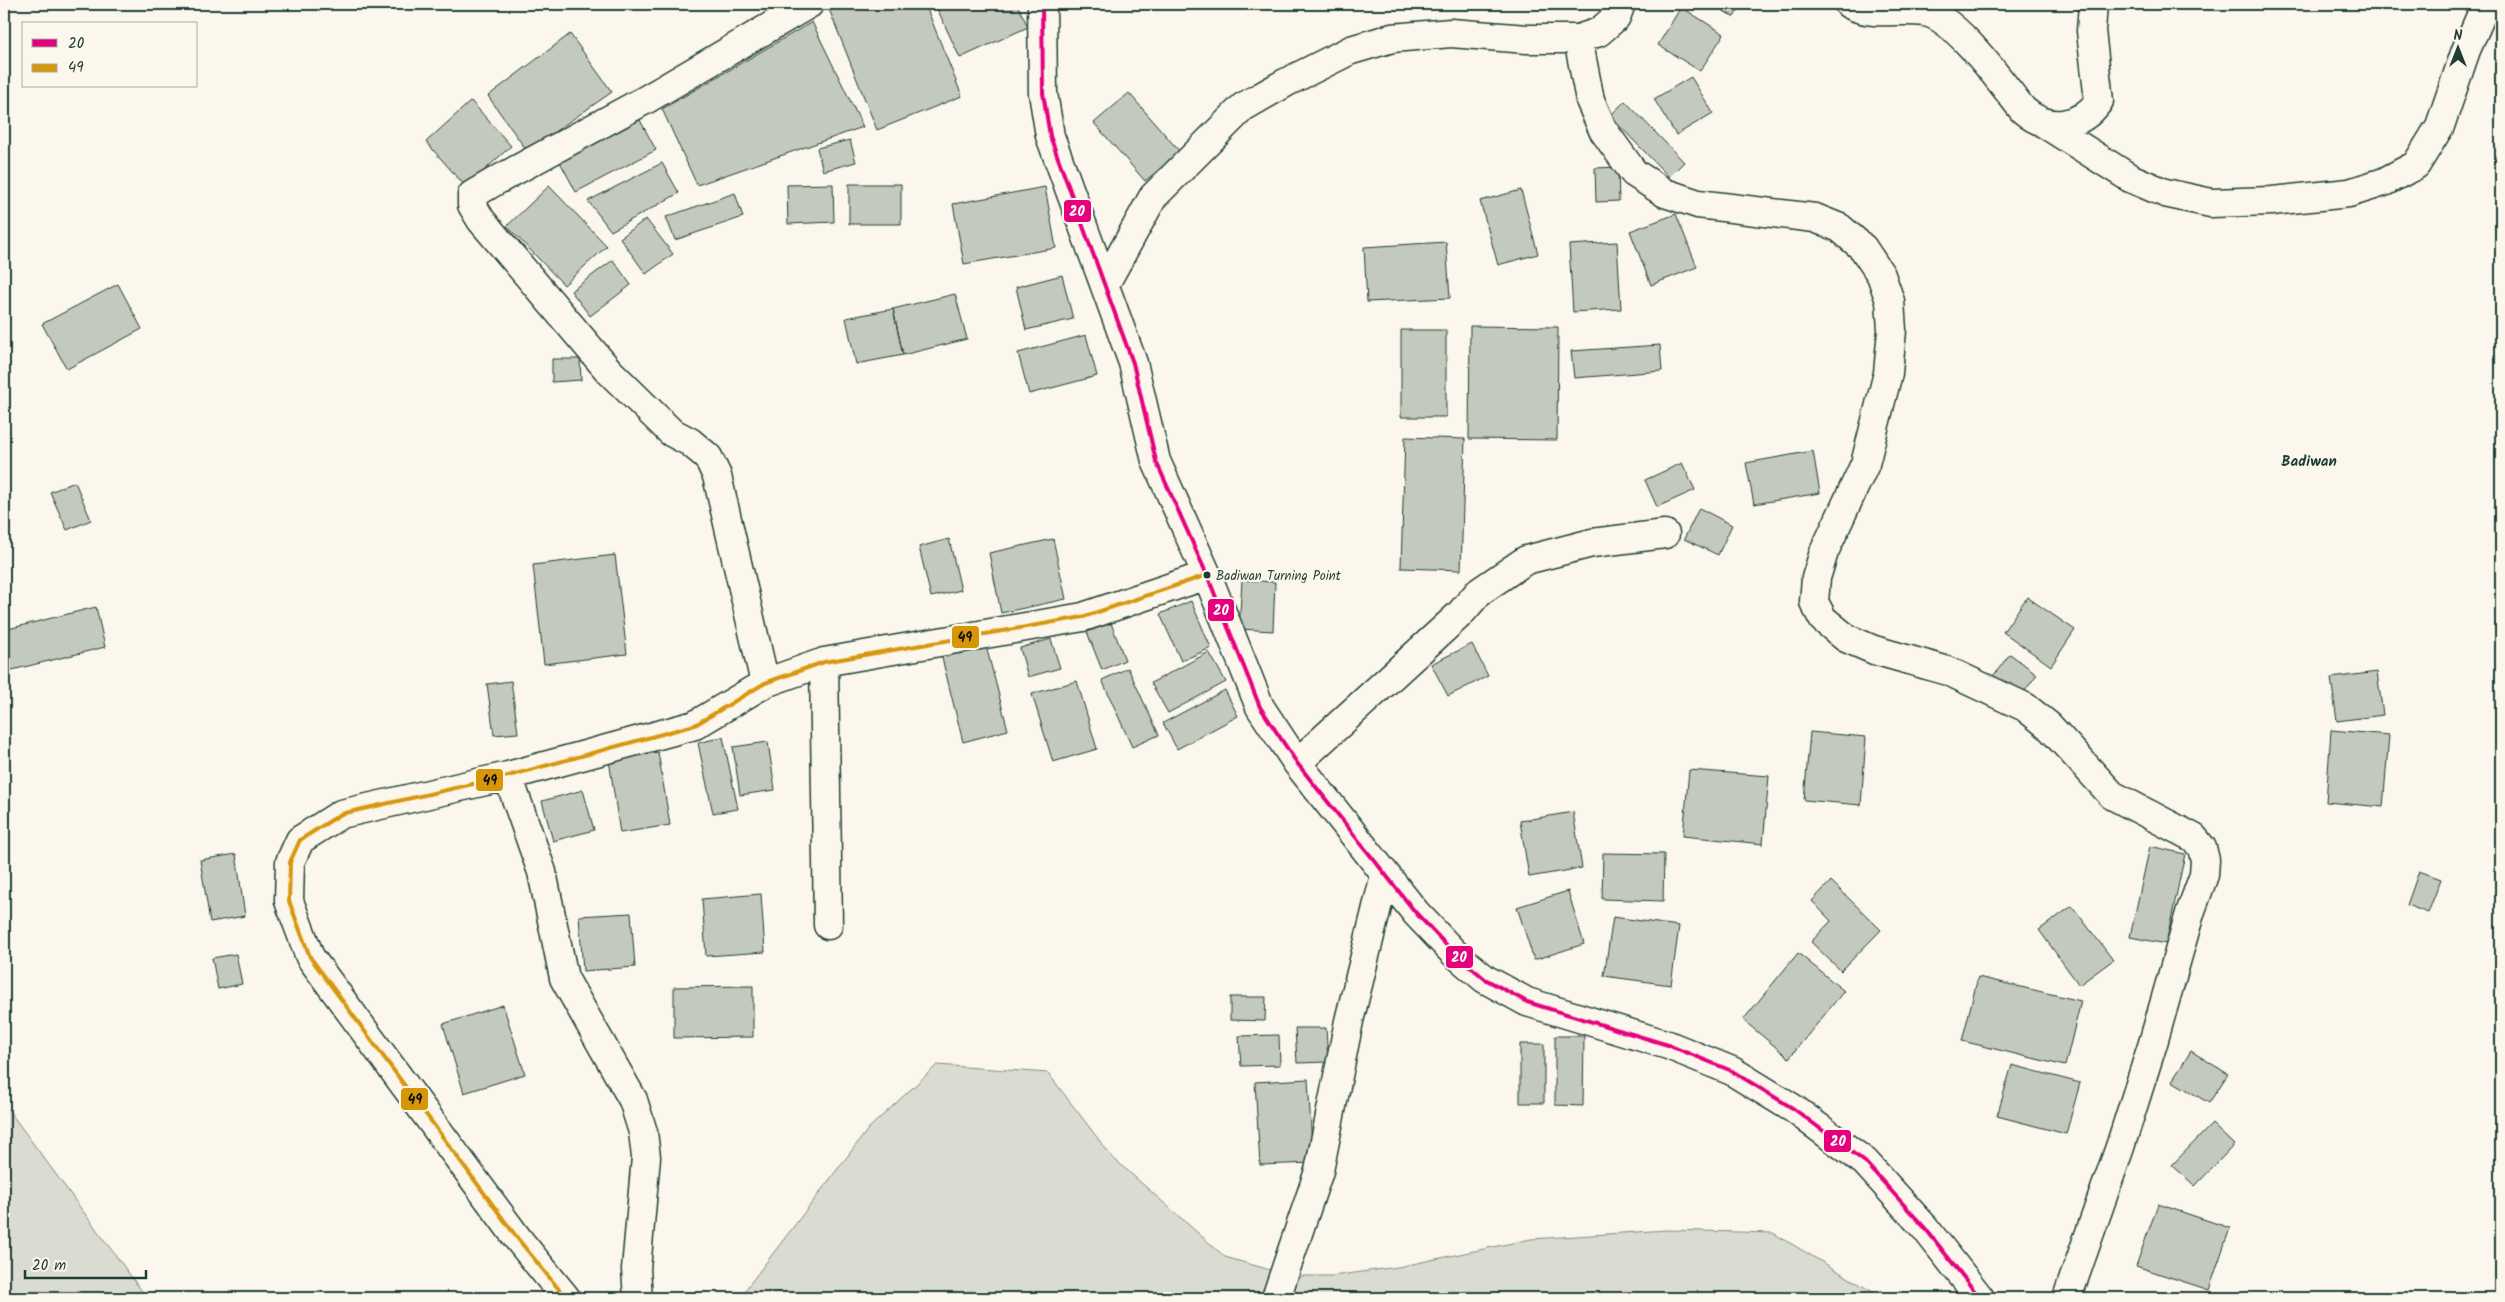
<svg xmlns="http://www.w3.org/2000/svg" width="2505" height="1302" font-family="Kalam,sans-serif">
<style>
.green{fill:#dbdcd1;stroke:#7d8c82}
.building{fill:#c4c9be;stroke:#1f3d34}
.lines{fill:none;stroke-linecap:round;stroke-linejoin:round}
.minor-casing{stroke:#1f3d34;stroke-width:31}
.minor{stroke:#fbf7ec;stroke-width:28}
.bus-1-casing{stroke:#fbf7ec;stroke-width:8}
.bus-2-casing{stroke:#fbf7ec;stroke-width:8}
.bus-1{stroke:#e5007d;stroke-width:4}
.bus-2{stroke:#d79608;stroke-width:4}
.bus-dot{fill:#1f3d34;stroke:#fbf7ec;stroke-width:2}
.labels{text-anchor:middle;stroke-width:4.5;stroke-linejoin:round;paint-order:stroke}
.bus-label{font-size:13px;fill:#1f3d34;stroke:#fbf7ec;text-anchor:start}
.neighbourhood-label{font-size:15px;font-weight:bold;fill:#1f3d34;stroke:#fbf7ec}
.line-badge{stroke:#fbf7ec;stroke-width:2}
.badge-label{font-size:14px;text-anchor:middle;font-weight:bold;fill:#fff}
.pale-badge-label{font-size:14px;text-anchor:middle;font-weight:bold;fill:#111}
</style>
<rect width="100%" height="100%" fill="#fbf7ec"/>
<filter id="ink" filterUnits="userSpaceOnUse"><feTurbulence type="fractalNoise" baseFrequency=".02" numOctaves="2"/><feDisplacementMap in="SourceGraphic" scale="10" xChannelSelector="R" yChannelSelector="G"/><feConvolveMatrix kernelMatrix="1 2 1 2 8 2 1 2 1" color-interpolation-filters="sRGB"/></filter>
<g filter="url(#ink)">
<!-- green -->
<path class="green" d="M937,1065L1048,1073L1112,1157L1225,1257L1291,1276H1332L1398,1267L1531,1239L1667,1230L1773,1233L1883,1298H739L869,1128Z
M4,1104L147,1298H4Z"/>
<!-- building -->
<path class="building" d="M827,4H925L962,96L877,130Z
M935,4H1017L1028,27L960,58Z
M1711,4H1742L1734,17Z
M1681,7L1724,34L1700,71L1658,45Z
M812,22L863,127L697,185L662,109Z
M570,34L612,92L527,151L488,96Z
M1691,77L1713,113L1676,135L1654,99Z
M1129,93L1180,152L1145,181L1094,123Z
M471,101L511,146L466,187L426,142Z
M1625,101L1684,162L1669,177L1610,116Z
M640,120L656,150L576,192L560,162Z
M850,140L856,162L823,171L817,148Z
M662,163L679,193L611,231L588,201Z
M1618,167L1619,201L1596,202L1595,168Z
M833,184L834,222L788,224L787,185Z
M849,184H901V224H849Z
M549,186L607,246L564,285L507,226Z
M1045,187L1056,248L964,264L953,204Z
M1521,190L1538,254L1498,265L1480,201Z
M735,193L743,217L675,240L666,217Z
M1676,214L1697,267L1651,285L1630,231Z
M646,219L673,254L646,274L620,238Z
M1446,242L1450,298L1367,302L1364,247Z
M1617,242L1621,309L1573,312L1569,245Z
M613,260L631,285L590,316L571,291Z
M1062,275L1073,319L1026,330L1016,287Z
M118,284L142,329L67,369L42,324Z
M955,294L967,339L903,355L893,309Z
M893,309L903,355L856,364L846,318Z
M1470,326L1558,327L1557,440L1469,439Z
M1401,330H1446V417H1401Z
M1086,335L1097,376L1029,394L1018,353Z
M1660,345L1662,371L1574,378L1571,351Z
M552,359H580L581,380L552,382Z
M1405,437L1465,439L1461,570L1401,568Z
M1813,451L1820,493L1754,504L1746,463Z
M1682,463L1695,490L1657,507L1645,480Z
M75,482L91,520L67,530L50,492Z
M1699,508L1732,525L1718,555L1684,539Z
M949,539L961,590L931,597L919,547Z
M1053,539L1066,599L1001,613L989,553Z
M615,555L627,654L544,664L533,565Z
M1242,580L1275,582L1273,631L1239,629Z
M2027,597L2075,630L2051,666L2003,632Z
M1191,601L1211,648L1181,661L1160,614Z
M96,607L105,647L4,672V630Z
M1111,623L1125,660L1102,670L1087,632Z
M1051,639L1060,668L1028,677L1020,648Z
M985,642L1008,730L963,742L941,654Z
M1472,644L1488,676L1448,696L1431,664Z
M1209,652L1226,682L1168,713L1151,683Z
M2010,654L2037,674L2018,701L1990,680Z
M1128,668L1159,735L1132,747L1102,680Z
M2377,672L2383,715L2337,721L2331,678Z
M511,681L518,733L494,735L487,684Z
M1077,681L1097,749L1053,762L1032,694Z
M1225,690L1238,716L1177,749L1163,723Z
M2331,730L2389,735L2383,807L2326,802Z
M1810,732L1866,737L1861,805L1804,800Z
M723,737L738,809L713,813L698,743Z
M768,742L775,790L740,795L733,747Z
M658,752L670,825L620,833L609,760Z
M1689,770L1769,776L1763,844L1683,836Z
M583,790L594,830L553,841L542,801Z
M1573,812L1582,868L1529,877L1520,821Z
M2150,846L2185,854L2166,944L2130,937Z
M1603,853L1664,854L1663,901L1602,899Z
M236,854L245,916L210,922L200,860Z
M2419,871L2441,879L2428,913L2407,905Z
M1831,881L1881,930L1841,971L1811,942L1831,921L1812,901Z
M1568,891L1584,944L1534,960L1517,907Z
M761,894L765,952L706,956L702,899Z
M2072,906L2113,960L2079,985L2039,930Z
M631,913L635,967L583,971L579,916Z
M1613,917L1679,926L1671,985L1604,976Z
M1798,953L1844,991L1789,1058L1743,1020Z
M236,954L242,984L218,989L212,958Z
M1978,977L2081,1001L2065,1066L1962,1041Z
M753,986V1037L674,1038V987Z
M1230,997H1266L1265,1021L1230,1020Z
M503,1005L525,1074L464,1093L443,1024Z
M1295,1028H1326L1328,1062L1297,1063Z
M1279,1035L1280,1065L1241,1066L1239,1036Z
M1555,1036H1584L1583,1106L1555,1105Z
M1520,1044H1544V1103H1520Z
M2191,1051L2228,1074L2209,1103L2172,1081Z
M2012,1065L2080,1083L2066,1134L1997,1116Z
M1308,1079L1313,1163L1260,1165L1255,1082Z
M2212,1124L2234,1145L2195,1186L2172,1165Z
M2158,1204L2230,1228L2209,1290L2136,1266Z"/>
<g class="lines">
<defs>
<path id="minor" d="M1042,4L1043,93L1050,136L1133,363L1156,461L1207,575L1260,707L1297,763L1416,913L1453,952L1485,979L1527,1002L1668,1045L1732,1071L1794,1109L1865,1162L1925,1228L1980,1298
M1849,4C1873,17 1899,8 1924,12C1955,16 2003,85 2023,110C2048,132 2080,128 2099,101L2091,31L2093,4
M1578,39L1590,100L1603,130L1634,173L1665,193L1698,204L1815,218L1840,228L1863,248L1881,275L1890,301L1892,330L1888,373L1865,464L1824,552L1816,578L1814,602L1823,619L1846,638L1874,650L1948,671L2025,707L2049,726L2112,795L2194,838L2202,848L2205,860L2204,875L2190,913L2153,1043L2120,1147L2067,1298
M2045,124L2130,178L2165,193L2211,203L2272,201L2349,193L2384,182L2416,165L2440,126L2466,50L2486,4
M1105,284L1153,197L1243,107L1285,83L1351,50L1392,38L1451,33L1527,39H1578L1599,32L1616,17L1621,4
M824,662L828,925
M765,683L717,476L708,457L690,442L671,432L609,371L481,220L472,205V195L494,182L647,99L809,4
M1297,763L1460,614L1479,592L1526,560L1592,543L1665,534
M508,776L542,872L564,978L633,1100L643,1132L646,1157L636,1269L638,1298
M566,1298L518,1239L310,957L289,901L290,862L300,840L341,814L508,776L695,725L765,683L824,662L1083,617L1207,575
M1276,1298L1319,1171L1349,1021L1385,875"/>
</defs>
<!-- minor casing -->
<use href="#minor" class="minor-casing"/>
<!-- minor -->
<use href="#minor" class="minor"/>
<defs>
<path id="bus-1" d="M1042,4L1043,93L1050,136L1133,363L1156,461L1207,575L1260,707L1297,763L1416,913L1453,952L1485,979L1527,1002L1668,1045L1732,1071L1794,1109L1865,1162L1925,1228L1980,1298"/>
<path id="bus-2" d="M566,1298L518,1239L310,957L289,901L290,862L300,840L341,814L508,776L695,725L765,683L824,662L1083,617L1207,575"/>
</defs>
<!-- bus-1 casing -->
<use href="#bus-1" class="bus-1-casing"/>
<!-- bus-2 casing -->
<use href="#bus-2" class="bus-2-casing"/>
<!-- bus-1 -->
<use href="#bus-1" class="bus-1"/>
<!-- bus-2 -->
<use href="#bus-2" class="bus-2"/>
</g>
</g>
<!-- markers -->
<circle class="bus-dot" cx="1207" cy="575" r="4.5"/>
<g class="labels">
<!-- bus labels -->
<g class="bus-label">
<text x="1216" y="580">Badiwan Turning Point</text>
</g>
<!-- neighbourhood labels -->
<g class="neighbourhood-label">
<text x="2309" y="466">Badiwan</text>
</g>
</g>
<g class="line-badge">
<rect x="1063" y="199" width="29" height="24" rx="5" fill="#e5007d"/>
<rect x="1207" y="598" width="28" height="24" rx="5" fill="#e5007d"/>
<rect x="951" y="625" width="29" height="24" rx="5" fill="#d79608"/>
<rect x="475" y="768" width="29" height="24" rx="5" fill="#d79608"/>
<rect x="1445" y="945" width="29" height="24" rx="5" fill="#e5007d"/>
<rect x="400" y="1087" width="29" height="24" rx="5" fill="#d79608"/>
<rect x="1823" y="1129" width="29" height="24" rx="5" fill="#e5007d"/>
</g>
<g class="badge-label">
<text x="1077" y="216">20</text>
<text x="1221" y="615">20</text>
<text x="1459" y="962">20</text>
<text x="1838" y="1146">20</text>
</g>
<g class="pale-badge-label">
<text x="965" y="642">49</text>
<text x="490" y="785">49</text>
<text x="415" y="1104">49</text>
</g>
<!-- margin -->
<rect width="2505" height="1302" fill="none" stroke="#fbf7ec" stroke-width="20"/>
<rect x="10" y="10" width="2485" height="1282" fill="none" stroke="#1f3d34" stroke-width="2" filter="url(#ink)"/>
<!-- legend -->
<rect x="22" y="22" width="175" height="65" fill="#fbf7ec" stroke="#a3ada2"/>
<rect x="32" y="39" width="25" height="8" fill="#e5007d" stroke="#a3ada2"/>
<text x="68" y="48" font-size="15" fill="#1f3d34">20</text>
<rect x="32" y="64" width="25" height="8" fill="#d79608" stroke="#a3ada2"/>
<text x="68" y="72" font-size="15" fill="#1f3d34">49</text>
<!-- north arrow -->
<g transform="translate(2458 48)" stroke="#fbf7ec" stroke-width="4" paint-order="stroke">
<path d="M0-4L9 19L0 12L-9 19Z" fill="#1f3d34"/>
<text y="-8" font-size="14" font-weight="bold" text-anchor="middle" fill="#1f3d34">N</text>
</g>
<!-- scale -->
<path d="M25 1270v8h121v-8" fill="none" stroke="#1f3d34" stroke-width="2.5"/>
<text x="32" y="1270" font-size="15" fill="#1f3d34" stroke="#fbf7ec" stroke-width="4" paint-order="stroke">20 m</text>
</svg>
